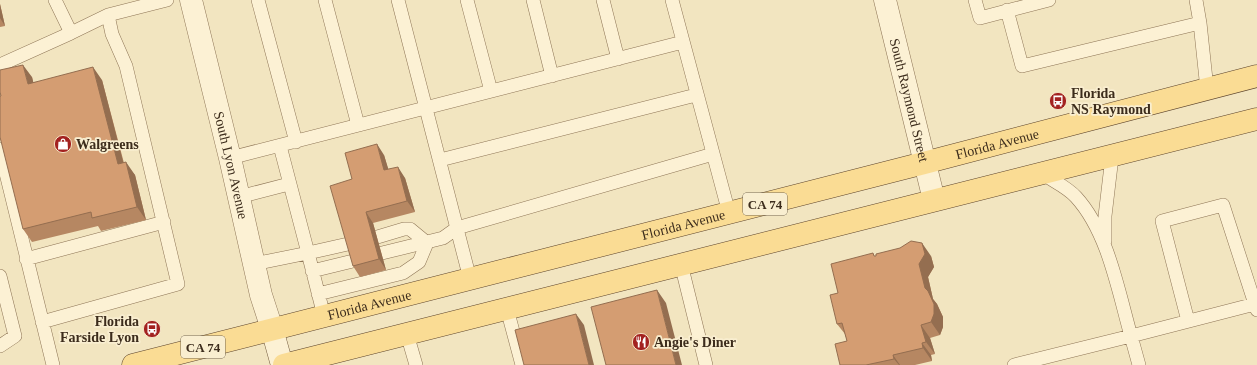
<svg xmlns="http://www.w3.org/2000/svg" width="1257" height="365" font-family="'Times New Roman',serif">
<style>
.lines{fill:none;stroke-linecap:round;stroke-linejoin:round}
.lane-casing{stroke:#8e7556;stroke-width:14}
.street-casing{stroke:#8e7556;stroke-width:23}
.secondary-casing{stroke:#6f5639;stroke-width:23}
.primary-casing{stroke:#5b422b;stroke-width:23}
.lane{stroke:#fcf1d4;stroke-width:13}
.street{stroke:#fcf1d4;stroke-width:22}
.secondary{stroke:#fcf1d4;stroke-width:22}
.primary{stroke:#fadc94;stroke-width:22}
.wall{fill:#b68762}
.shaded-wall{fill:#946e50}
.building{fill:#d49d72;stroke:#946e50}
.labels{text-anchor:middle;stroke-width:3.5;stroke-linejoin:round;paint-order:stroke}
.shield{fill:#f9eed0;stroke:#756652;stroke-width:1}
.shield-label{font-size:13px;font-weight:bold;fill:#3c2c1c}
.poi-label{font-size:14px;font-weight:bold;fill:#3c2c1c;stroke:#f9eed0;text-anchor:start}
.street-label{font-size:14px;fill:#3c2c1c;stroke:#f9eed0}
</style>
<rect width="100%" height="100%" fill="#f2e5c0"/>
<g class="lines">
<defs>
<path id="lane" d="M55,0L71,33L108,15L167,0
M258,0L296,142
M325,0L358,125
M398,0L470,279
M467,0L491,91
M533,0L552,76
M603,0L618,59
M672,0L729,213
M975,0L980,18L1049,0
M1196,0L1200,23L1207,89
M1007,10L1022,66L1200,23
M0,65L71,33
M0,149L53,365
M230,158L683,42
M440,160L696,95
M1043,174C1053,181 1067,187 1076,197C1108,232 1118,290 1131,336L1255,304L1257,310
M239,197L289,184
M1105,241V216L1112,157
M378,254L443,238L457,228L713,154
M26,259L164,222
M254,264L308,253L280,146
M681,264L706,365
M312,271L353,261
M0,276L15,336L0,346
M318,294L403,273L419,262L427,243L410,229H404L374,238
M507,309L522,365
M324,316L308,253L348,244
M1188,321L1162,221L1223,205L1255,304
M42,322L178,284L126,66L112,34L108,15
M407,334L416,365
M1014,365L1131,336L1139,365"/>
<g id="street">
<path id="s1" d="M191,0L230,158L261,295L272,329"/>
<path id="s2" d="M885,0L934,200"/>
</g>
<path id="secondary" d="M272,329L282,365"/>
<g id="primary">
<path id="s3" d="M133,365L924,163L1257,76"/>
<path d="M284,365L1257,119"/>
</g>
</defs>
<!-- lane casing -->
<use href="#lane" class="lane-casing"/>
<!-- street casing -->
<use href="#street" class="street-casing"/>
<!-- secondary casing -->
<use href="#secondary" class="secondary-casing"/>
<!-- primary casing -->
<use href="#primary" class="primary-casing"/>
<!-- lane -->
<use href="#lane" class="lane"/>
<!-- street -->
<use href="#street" class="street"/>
<!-- secondary -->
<use href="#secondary" class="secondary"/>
<!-- primary -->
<use href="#primary" class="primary"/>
</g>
<!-- wall -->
<path class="wall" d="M0,4L5,26L0,27Z
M32,77L33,82L102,80L124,163L135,175L146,220L101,231L98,226L32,242L23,229Z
M384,155L388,169L405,178L415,212L373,223L386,270L360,277L353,266L352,179Z
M875,256H931L934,267L928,277L933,299L937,304L943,317V327L940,335L930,338L935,354L931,355L932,361L915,365H840L847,341L845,334L837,324L838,293Z"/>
<!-- shaded-wall -->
<path class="shaded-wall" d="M0,4L5,26L0,18Z
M23,65L32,77L37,97L28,84Z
M93,67L102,80L127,177L118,164Z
M377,144L384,155L392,181L384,170Z
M126,162L135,175L146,220L137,207Z
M398,167L405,178L415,212L407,201Z
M366,212L373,223L386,270L379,259Z
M922,243L931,256L934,267L928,277L933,299L937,304L943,317V327L940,335L931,322L925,288L919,264Z
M657,290L666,303L682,365H676Z
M576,314L584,325L594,365H589Z
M921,325L930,338L935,354L926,342Z
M922,343L931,355L932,361L923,348Z
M893,355L900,365H899L894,359Z"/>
<!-- building -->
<path class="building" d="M23,65L28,84L93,67L118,164L126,162L137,207L92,218L91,212L23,229L0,137V96H1L0,92V70Z
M377,144L384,170L398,167L407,201L366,212L379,259L353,266L330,186L352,179L345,153Z
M911,241L922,243L925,254L919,264L925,288L928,291L934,304V314L931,322L921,325L926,342L922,343L923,348L893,355L894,359L866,365H840L835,344L847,341L842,323L837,324L830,295L838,293L831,264L873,253L874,256H876V254L900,248Z
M657,290L676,365H606L591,307Z
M576,314L589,365H524L515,330Z"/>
<!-- icons -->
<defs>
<symbol id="bus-disc" viewBox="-11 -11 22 22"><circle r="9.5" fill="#a32220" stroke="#f9eed0"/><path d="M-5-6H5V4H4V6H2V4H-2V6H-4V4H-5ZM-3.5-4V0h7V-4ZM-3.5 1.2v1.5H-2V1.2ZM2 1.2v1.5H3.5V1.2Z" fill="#fff"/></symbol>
<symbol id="shop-disc" viewBox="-11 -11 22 22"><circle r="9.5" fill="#a32220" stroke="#f9eed0"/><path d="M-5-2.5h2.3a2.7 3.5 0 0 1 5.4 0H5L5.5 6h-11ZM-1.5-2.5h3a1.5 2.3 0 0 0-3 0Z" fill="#fff"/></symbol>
<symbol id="restaurant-disc" viewBox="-11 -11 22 22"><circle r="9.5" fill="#a32220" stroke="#f9eed0"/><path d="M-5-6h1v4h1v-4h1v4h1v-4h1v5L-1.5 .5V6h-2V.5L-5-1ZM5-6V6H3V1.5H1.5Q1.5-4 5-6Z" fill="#fff"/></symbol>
</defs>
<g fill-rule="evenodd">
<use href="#bus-disc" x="1048" y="91" width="20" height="20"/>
<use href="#shop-disc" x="53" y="134" width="20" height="20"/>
<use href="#bus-disc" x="142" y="319" width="20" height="20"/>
<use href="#restaurant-disc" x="631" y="332" width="20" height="20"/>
</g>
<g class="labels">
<!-- shield labels -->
<g class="shield">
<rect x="743" y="193" width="44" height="22" rx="3"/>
<rect x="181" y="336" width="44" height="22" rx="3"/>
</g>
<g class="shield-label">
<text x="765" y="209">CA 74</text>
<text x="203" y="352">CA 74</text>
</g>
<!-- poi labels -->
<g class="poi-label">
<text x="1071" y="98">Florida<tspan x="1071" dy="16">NS Raymond</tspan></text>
<text x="76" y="149">Walgreens</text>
<text x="139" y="326" text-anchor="end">Florida<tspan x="139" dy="16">Farside Lyon</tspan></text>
<text x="654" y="347">Angie's Diner</text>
</g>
<!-- street labels -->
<g class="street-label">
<text dy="5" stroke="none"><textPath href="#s2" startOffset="103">South Raymond Street</textPath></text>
<text dy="5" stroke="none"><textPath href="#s3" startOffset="892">Florida Avenue</textPath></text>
<text dy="5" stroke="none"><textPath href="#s1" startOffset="170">South Lyon Avenue</textPath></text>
<text dy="5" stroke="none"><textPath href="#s3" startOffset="568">Florida Avenue</textPath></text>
<text dy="5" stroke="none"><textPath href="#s3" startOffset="244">Florida Avenue</textPath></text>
</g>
</g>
</svg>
